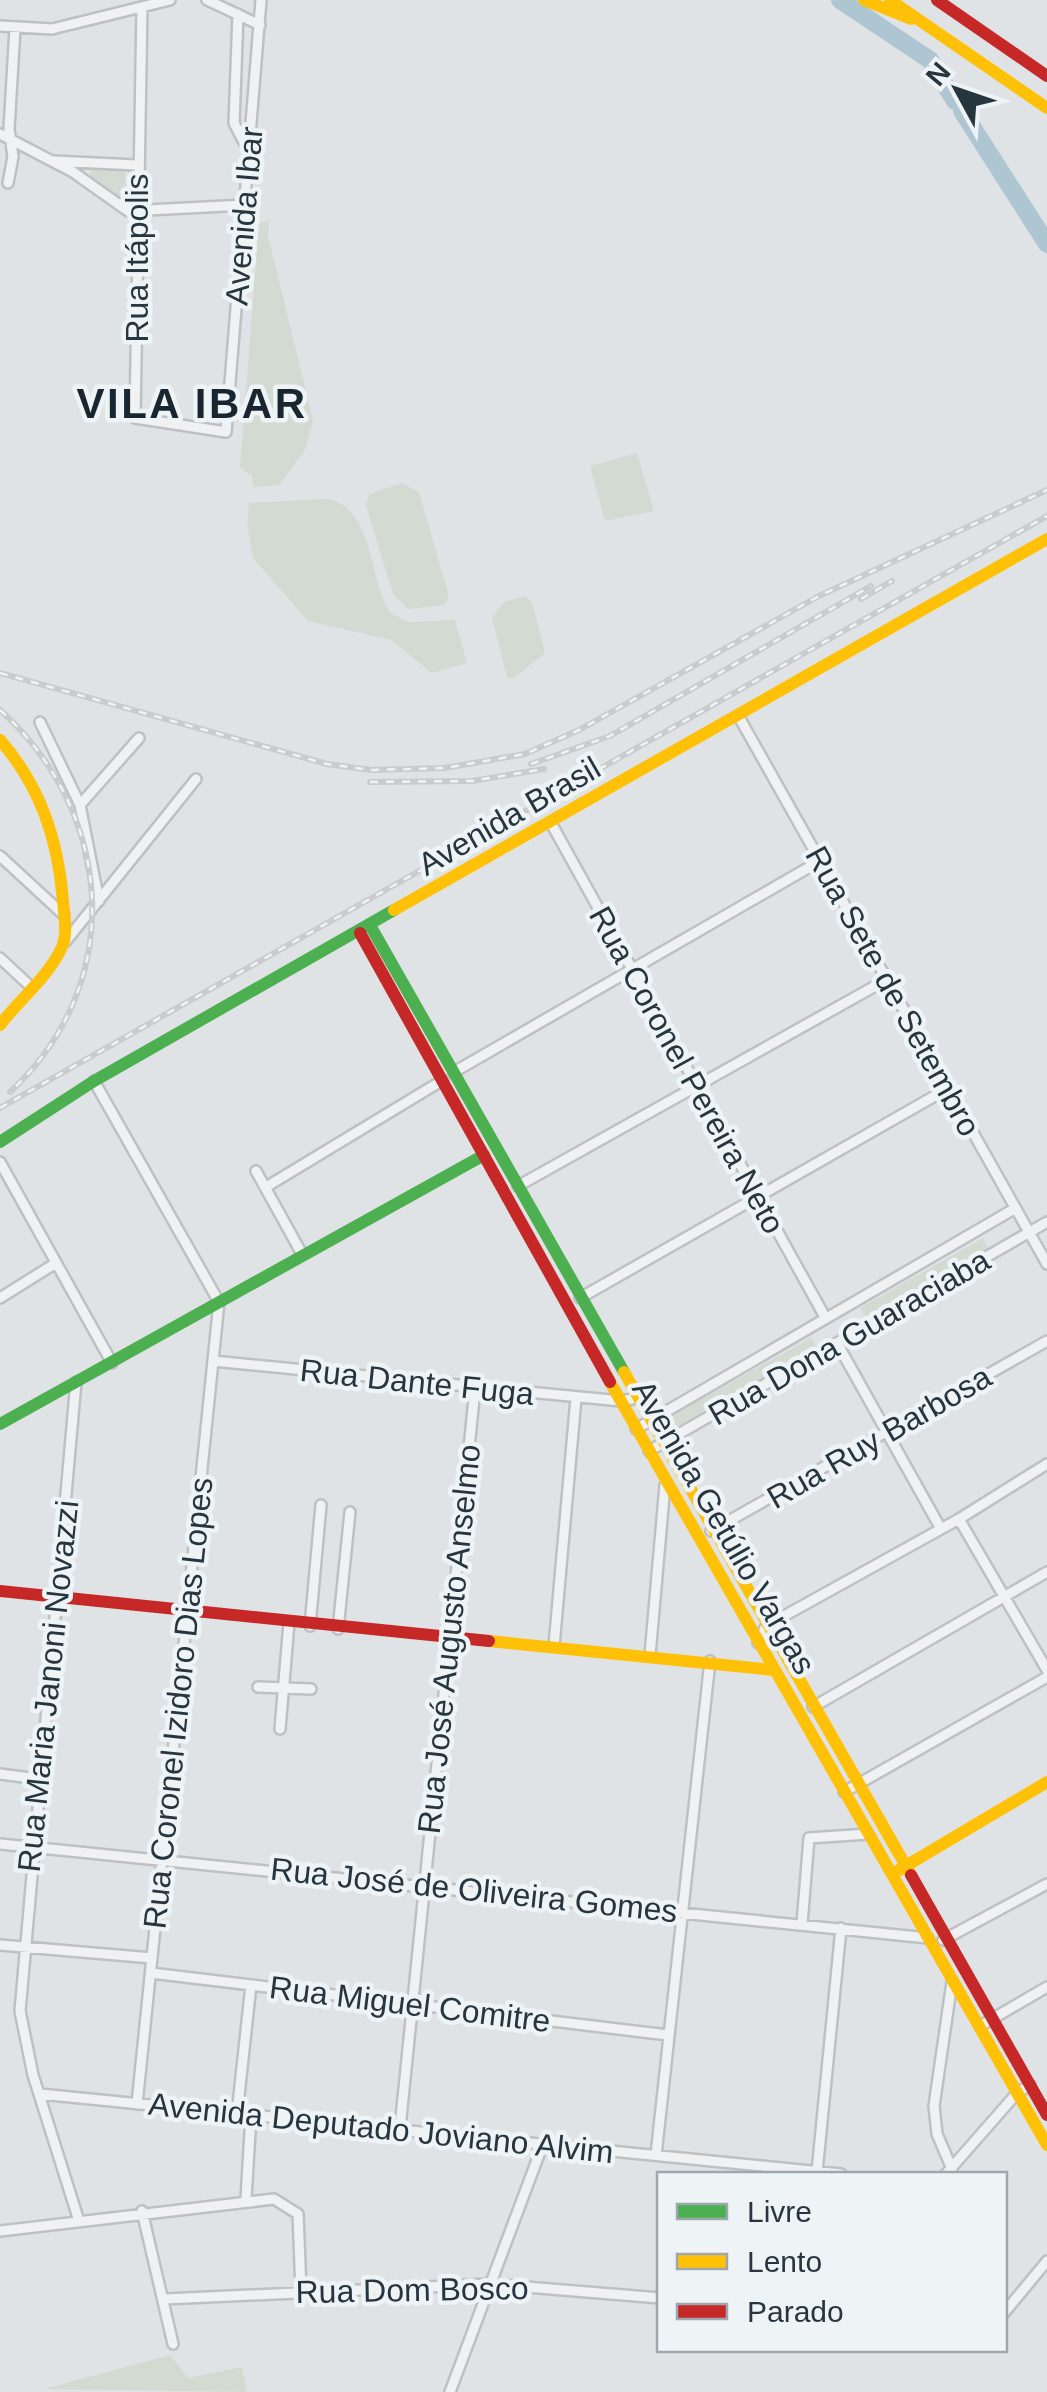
<svg xmlns="http://www.w3.org/2000/svg" width="1047" height="2392" font-family="Helvetica,sans-serif">
<style>
.green{fill:#d3dad1}
.lines{fill:none;stroke-linecap:round;stroke-linejoin:round}
.river{stroke:#aec6d2;stroke-width:18}
.street-casing{stroke:#bec1c4;stroke-width:14}
.street{stroke:#f0f1f2;stroke-width:9}
.fast{stroke:#4caf50;stroke-width:12}
.slow{stroke:#ffc107;stroke-width:12}
.jam{stroke:#c62828;stroke-width:12}
.rail-casing{stroke:#c9cbcd;stroke-width:6}
.rail{stroke:#eef3f6;stroke-width:2.5;stroke-dasharray:8;stroke-linecap:butt}
.labels{text-anchor:middle;stroke-width:9;stroke-linejoin:round;paint-order:stroke}
.street-label{font-size:32px;fill:#27353f;stroke:#eef3f6}
.district-label{font-size:42px;font-weight:bold;letter-spacing:2.5px;fill:#192630;stroke:#eef3f6}
</style>
<rect width="100%" height="100%" fill="#e0e3e6"/>
<!-- green -->
<path class="green" d="M93,168L125,171L127,204L89,176Z
M269,220L268,236L313,420L305,450L279,485L253,487L252,476L240,467L259,224Z
M637,453L654,511L605,521L590,466Z
M402,483L419,492L449,596L445,605L408,609L393,594L366,505L369,494Z
M324,499C374,503 368,579 390,613L409,622L455,620L467,663L432,673L391,640L308,621L253,558L247,522L249,503Z
M524,596L532,602L545,653L514,678L507,677L492,618L504,602Z
M983,1238L988,1249L866,1319L860,1308Z
M811,1338L816,1347L670,1430L665,1419Z
M170,2355L188,2378L242,2367L247,2392L44,2389Z"/>
<g class="lines">
<!-- river -->
<path class="river" d="M840,0L930,60L955,101
M962,111L1047,244"/>
<defs>
<path id="street" d="M207,0L260,25
M142,7L135,418L226,432L261,0
M238,14L234,123L249,152
M0,26L52,29L170,0
M0,134L73,172L128,211L245,205
M54,161L136,165
M8,183L13,157L9,129L15,28
M739,717L1047,1264
M40,722L80,805L99,901
M80,805L139,738
M551,823L825,1317
M0,856L64,915
M66,941L196,779
M0,958L29,985
M454,1072L820,861
M94,1081L219,1302L137,2104
M0,1162L112,1363
M256,1171L302,1254
M518,1186L886,980
M266,1187L443,1080
M0,1298L56,1263
M580,1298L947,1089
M837,1343L941,1529
M213,1361L621,1401L637,1398
M76,1382L20,2011L33,2075L79,2221
M636,1429L1014,1209
M649,1451L1047,1222
M959,1519L1047,1670
M711,1531L1047,1341
M310,1626L321,1505
M338,1629L350,1512
M758,1643L766,1626L959,1519L1047,1464
M554,1646L576,1398
M650,1655L665,1485
M258,1687L311,1689
M813,1707L1047,1572
M280,1729L289,1623
M0,1774L38,1779
M844,1792L1047,1677
M0,1844L928,1938
M802,1924L809,1838L868,1834
M943,1940L1047,1884
M0,1945L152,1958
M151,1973L668,2035
M952,1982L934,2106L937,2134L952,2169
M980,2026L1047,1987
M40,2094L841,2174
M237,2114L251,1985
M400,2128L475,1389
M656,2155L710,1661
M817,2172L841,1928
M946,2174L1017,2093L1030,2085
M246,2199L251,2115
M142,2211L173,2344
M0,2231L274,2199L298,2214L301,2291
M165,2299L491,2284L660,2298
M1004,2313L1047,2261
M450,2392L543,2144"/>
</defs>
<!-- street casing -->
<use href="#street" class="street-casing"/>
<!-- street -->
<use href="#street" class="street"/>
<!-- fast -->
<path class="fast" d="M371,927L624,1372
M0,1142L94,1081L394,910
M0,1424L484,1155"/>
<!-- slow -->
<path class="slow" d="M864,0L911,19
M890,0L1047,108
M0,740C41,787 58,840 63,901C64,915 68,933 62,947C49,976 19,1000 0,1025
M394,910L1047,539
M624,1372L911,1875
M610,1382L1047,2145
M489,1641L773,1670
M899,1870L1047,1782"/>
<!-- jam -->
<path class="jam" d="M937,0L1047,76
M360,933L610,1382
M0,1591L489,1641
M911,1875L1047,2115"/>
<defs>
<path id="rail" d="M861,599L892,581
M0,673L327,764L371,770L445,768L525,754L579,730L819,596L1047,490
M0,710C115,813 127,984 10,1092
M531,764L610,736L871,586
M370,782L472,781L544,769
M0,1108L1047,516"/>
</defs>
<!-- rail casing -->
<use href="#rail" class="rail-casing"/>
<!-- rail -->
<use href="#rail" class="rail"/>
</g>
<g class="labels">
<!-- street labels -->
<g class="street-label">
<text transform="translate(244 216) rotate(-85)" y="11">Avenida Ibar</text>
<text transform="translate(137 258) rotate(-90)" y="11">Rua Itápolis</text>
<text transform="translate(509 816) rotate(-30)" y="11">Avenida Brasil</text>
<text transform="translate(893 991) rotate(61)" y="11">Rua Sete de Setembro</text>
<text transform="translate(687 1070) rotate(61)" y="11">Rua Coronel Pereira Neto</text>
<text transform="translate(849 1337) rotate(-30)" y="11">Rua Dona Guaraciaba</text>
<text transform="translate(417 1382) rotate(6)" y="11">Rua Dante Fuga</text>
<text transform="translate(879 1437) rotate(-30)" y="11">Rua Ruy Barbosa</text>
<text transform="translate(724 1527) rotate(60)" y="11">Avenida Getúlio Vargas</text>
<text transform="translate(449 1639) rotate(-84)" y="11">Rua José Augusto Anselmo</text>
<text transform="translate(48 1686) rotate(-84)" y="11">Rua Maria Janoni Novazzi</text>
<text transform="translate(178 1703) rotate(-84)" y="11">Rua Coronel Izidoro Dias Lopes</text>
<text transform="translate(474 1890) rotate(6)" y="11">Rua José de Oliveira Gomes</text>
<text transform="translate(410 2004) rotate(7)" y="11">Rua Miguel Comitre</text>
<text transform="translate(381 2128) rotate(6)" y="11">Avenida Deputado Joviano Alvim</text>
<text transform="translate(412 2290) rotate(-1)" y="11">Rua Dom Bosco</text>
</g>
<!-- district labels -->
<g class="district-label">
<text x="192" y="418">VILA IBAR</text>
</g>
</g>
<!-- legend -->
<rect x="657" y="2172" width="350" height="180" fill="#eef3f6" stroke="#9ea7ad" stroke-width="2.5"/>
<rect x="677" y="2204" width="50" height="15" fill="#4caf50" stroke="#9ea7ad" stroke-width="2.5"/>
<text x="747" y="2222" font-size="30" fill="#27353f">Livre</text>
<rect x="677" y="2254" width="50" height="15" fill="#ffc107" stroke="#9ea7ad" stroke-width="2.5"/>
<text x="747" y="2272" font-size="30" fill="#27353f">Lento</text>
<rect x="677" y="2304" width="50" height="15" fill="#c62828" stroke="#9ea7ad" stroke-width="2.5"/>
<text x="747" y="2322" font-size="30" fill="#27353f">Parado</text>
<!-- north arrow -->
<g transform="translate(957 90) rotate(310)" stroke="#eef3f6" stroke-width="8" paint-order="stroke">
<path d="M0-8L18 38L0 25L-18 38Z" fill="#27353f"/>
<text y="-15" font-size="28" font-weight="bold" text-anchor="middle" fill="#27353f">N</text>
</g>
</svg>
